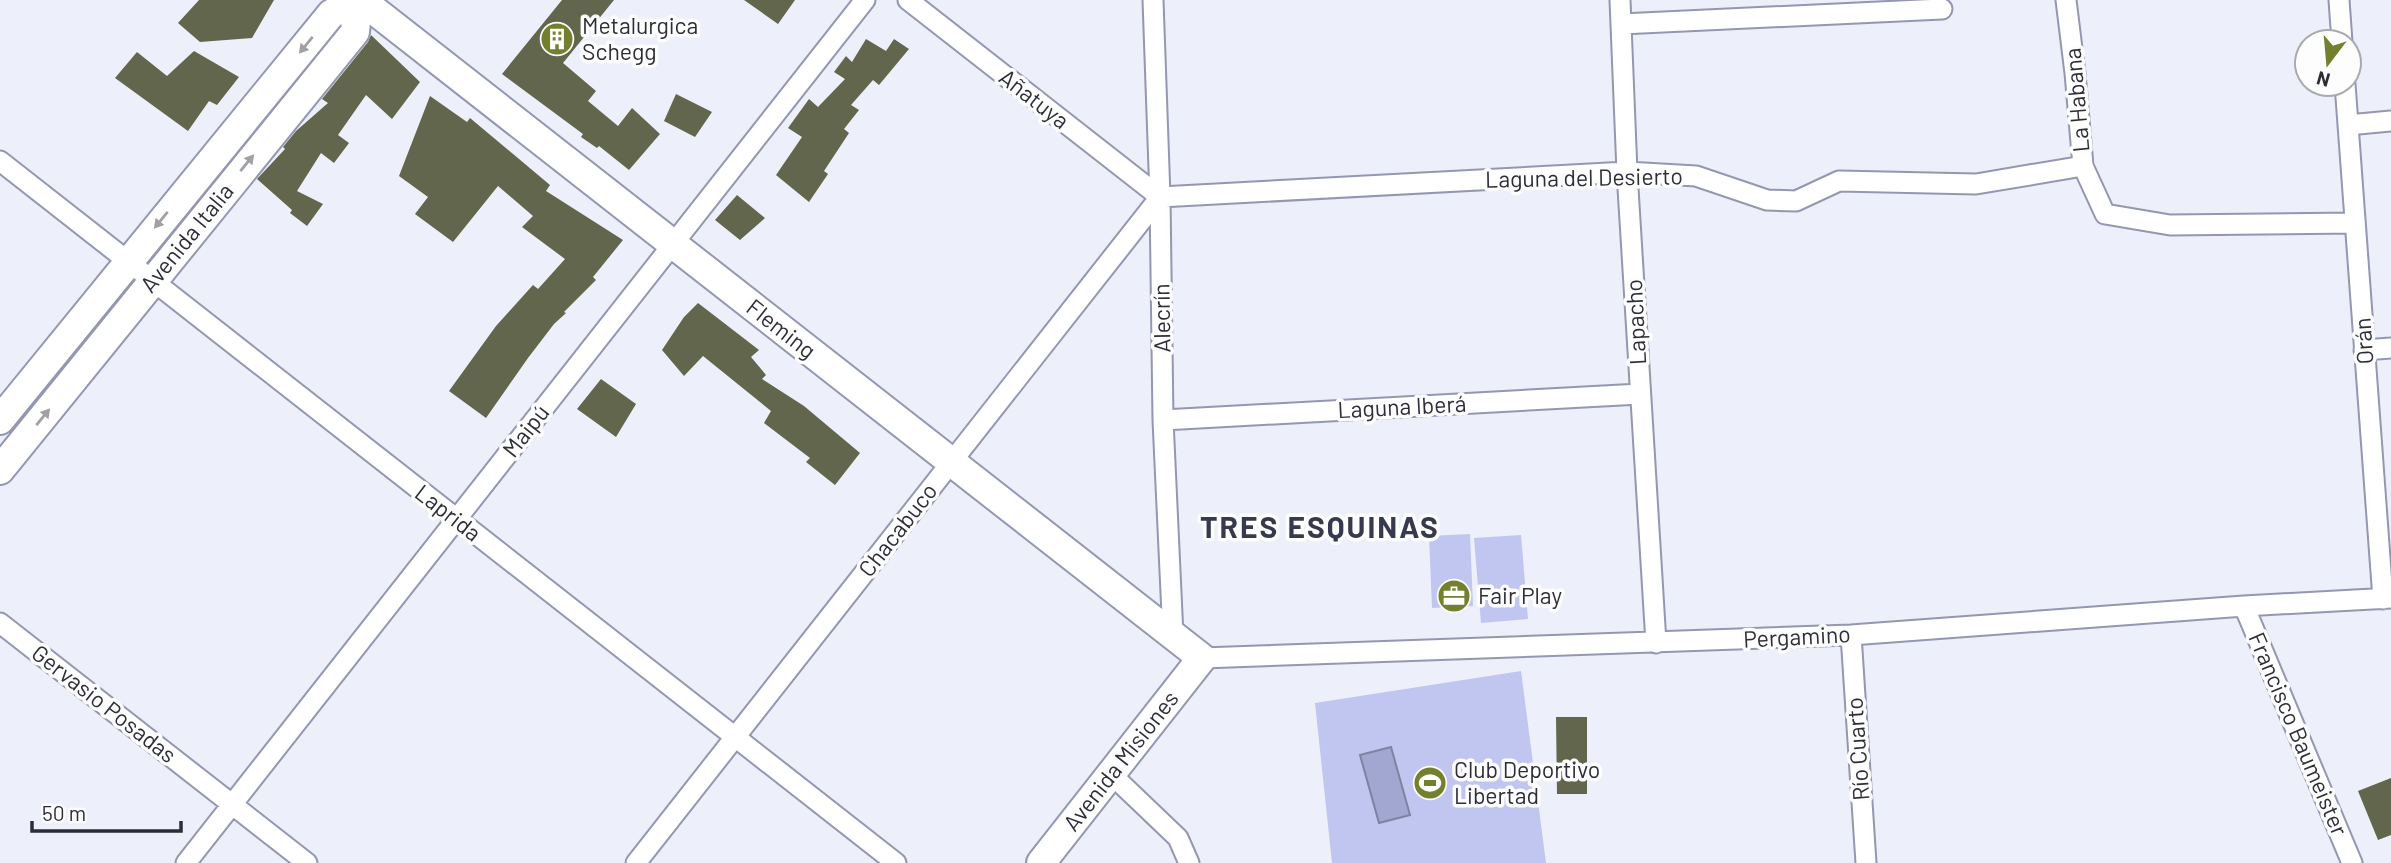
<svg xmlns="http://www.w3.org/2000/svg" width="2391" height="863" font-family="Barlow,sans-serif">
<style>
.green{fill:#c0c6f0}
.water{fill:#a1a7d1;stroke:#7e82a3;stroke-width:2}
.building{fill:#61664d}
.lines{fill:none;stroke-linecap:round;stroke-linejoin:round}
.street-casing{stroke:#9397b0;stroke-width:23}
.secondary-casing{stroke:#9397b0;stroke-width:32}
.street{stroke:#fff;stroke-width:19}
.secondary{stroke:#fff;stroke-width:28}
.oneway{fill:#a0a0a5}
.labels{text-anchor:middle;stroke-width:7;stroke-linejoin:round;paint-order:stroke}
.poi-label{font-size:23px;fill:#2c2d38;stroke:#fdfdfd;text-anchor:start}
.street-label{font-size:23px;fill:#2c2d38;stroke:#fdfdfd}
.district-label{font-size:30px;font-weight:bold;letter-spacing:2px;fill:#373a4f;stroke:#fdfdfd}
</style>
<rect width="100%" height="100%" fill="#edeffa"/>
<!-- green -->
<path class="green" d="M1470,534L1473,606L1432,608L1429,536Z
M1521,535L1528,619L1481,623L1474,538Z
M1521,671L1546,863H1332L1315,703Z"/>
<!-- water -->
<path class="water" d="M1391,747L1410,815L1379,823L1360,755Z"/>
<!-- building -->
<path class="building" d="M199,0H274L252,38L200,42L178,23Z
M562,0H614L563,63L596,91L588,101L618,126L632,108L660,134L629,170L599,146L597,148L581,137L583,134L502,74Z
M744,0H795L778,24Z
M371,35L420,82L392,119L366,95L338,135L349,143L334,163L321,153L297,191L323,204L307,226L290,213L292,210L257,179L285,149L283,147L296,131L328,103L322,99L368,42Z
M866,39L886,51L894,39L909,49L879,85L873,80L851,105L859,110L844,129L849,133L824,171L828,174L809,202L776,175L802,137L788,128L809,99L818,107L845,79L834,72L846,56L852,62Z
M194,51L239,77L217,105L209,101L188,131L115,78L137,52L167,76Z
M676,94L712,112L695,137L664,121Z
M430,96L467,122L470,118L550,185L546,191L623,240L593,277L596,280L564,312L566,313L554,324L528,358L486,418L449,391L496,326L533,285L538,289L565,259L522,227L533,216L498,186L453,242L415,214L428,197L399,176Z
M737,195L765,218L740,240L715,220Z
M698,303L759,350L751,357L766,375L762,379L804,406L860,453L835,485L806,462L810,458L764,423L771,411L703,356L684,376L662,350L684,317Z
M601,379L636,404L616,437L577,409Z
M1556,717H1587V794H1557Z
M2391,778V835L2378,840L2358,791Z"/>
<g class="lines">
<defs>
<path id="street" d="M908,0L1160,197
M1153,0L1160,197L1163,420L1173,636
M1620,0L1627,172L1656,643
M2066,0L2075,73L2083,166L2105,214L2170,225L2355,223
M2339,0L2342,42
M1621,24L1942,9
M2345,84L2383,599
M2348,125L2391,121
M0,161L896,863
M1160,197L1627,172L1696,176L1767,200L1796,201L1839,181L1976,184L2083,166
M2364,350L2391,348
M1163,420L1640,394
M2244,606L2352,863
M0,623L307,863
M1851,635L1866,863
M1202,658L1851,635L2244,606L2391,598
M1111,774L1178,838L1189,863
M186,863L865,0
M636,863L1160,197"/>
<path id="secondary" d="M361,0L1202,658L1041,863
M0,420L331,14L356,0
M0,470L355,32L358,0"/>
</defs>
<!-- street casing -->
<use href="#street" class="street-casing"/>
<!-- secondary casing -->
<use href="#secondary" class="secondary-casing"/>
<!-- street -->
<use href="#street" class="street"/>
<!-- secondary -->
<use href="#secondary" class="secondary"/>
</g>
<!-- one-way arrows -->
<defs><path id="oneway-solid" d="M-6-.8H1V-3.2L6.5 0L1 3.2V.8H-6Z" transform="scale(1.75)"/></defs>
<g class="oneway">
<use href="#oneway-solid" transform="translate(306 45) rotate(129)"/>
<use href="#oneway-solid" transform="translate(247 163) rotate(-51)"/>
<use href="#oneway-solid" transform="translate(161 220) rotate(129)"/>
<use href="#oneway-solid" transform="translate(43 417) rotate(-51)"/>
</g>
<!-- icons -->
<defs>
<symbol id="building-disc" viewBox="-11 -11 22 22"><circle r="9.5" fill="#74802d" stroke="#fdfdfd"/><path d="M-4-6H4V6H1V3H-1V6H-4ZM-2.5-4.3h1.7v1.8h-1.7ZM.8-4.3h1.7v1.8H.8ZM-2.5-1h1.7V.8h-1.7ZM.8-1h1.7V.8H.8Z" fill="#fff"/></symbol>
<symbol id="office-disc" viewBox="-11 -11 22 22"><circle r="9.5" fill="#74802d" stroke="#fdfdfd"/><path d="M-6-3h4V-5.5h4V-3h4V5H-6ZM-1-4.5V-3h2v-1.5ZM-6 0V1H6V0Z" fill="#fff"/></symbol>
<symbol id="stadium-disc" viewBox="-11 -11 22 22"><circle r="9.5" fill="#74802d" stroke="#fdfdfd"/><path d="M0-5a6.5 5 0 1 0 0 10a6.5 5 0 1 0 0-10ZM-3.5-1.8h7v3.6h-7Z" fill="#fff"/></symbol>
</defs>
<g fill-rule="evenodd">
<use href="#building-disc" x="538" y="20" width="38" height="38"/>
<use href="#office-disc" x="1435" y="577" width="38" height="38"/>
<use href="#stadium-disc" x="1411" y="764" width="38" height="38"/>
</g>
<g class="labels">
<!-- poi labels -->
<g class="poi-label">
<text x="582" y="34">Metalurgica<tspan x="582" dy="26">Schegg</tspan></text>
<text x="1478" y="604">Fair Play</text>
<text x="1454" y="778">Club Deportivo<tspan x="1454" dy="26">Libertad</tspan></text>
</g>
<!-- street labels -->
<g class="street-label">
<text transform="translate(1034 99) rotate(38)" y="8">Añatuya</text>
<text transform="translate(2077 100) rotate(-95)" y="8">La Habana</text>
<text transform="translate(1584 178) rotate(-1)" y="8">Laguna del Desierto</text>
<text transform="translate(187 238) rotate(-51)" y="8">Avenida Italia</text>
<text transform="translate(1162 318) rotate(-91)" y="8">Alecrín</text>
<text transform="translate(1636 322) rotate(-93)" y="8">Lapacho</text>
<text transform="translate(781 329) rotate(38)" y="8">Fleming</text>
<text transform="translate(2364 341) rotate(-94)" y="8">Orán</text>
<text transform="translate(1402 407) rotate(-3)" y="8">Laguna Iberá</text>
<text transform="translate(526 431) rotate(-52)" y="8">Maipú</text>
<text transform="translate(448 513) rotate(38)" y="8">Laprida</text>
<text transform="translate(898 530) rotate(-52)" y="8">Chacabuco</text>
<text transform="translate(1797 637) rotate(-3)" y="8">Pergamino</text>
<text transform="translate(104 704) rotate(38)" y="8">Gervasio Posadas</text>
<text transform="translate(2298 734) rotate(67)" y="8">Francisco Baumeister</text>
<text transform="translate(1858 749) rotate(-94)" y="8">Río Cuarto</text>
<text transform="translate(1121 761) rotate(-52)" y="8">Avenida Misiones</text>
</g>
<!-- district labels -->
<g class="district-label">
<text x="1320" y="538">TRES ESQUINAS</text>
</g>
</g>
<!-- north arrow -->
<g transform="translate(2328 63) rotate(196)"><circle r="33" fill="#fdfdfd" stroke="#a9aaae" stroke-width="2"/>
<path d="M0-5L12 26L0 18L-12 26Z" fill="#74802d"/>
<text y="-10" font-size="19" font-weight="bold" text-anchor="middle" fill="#2c2d38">N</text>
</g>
<!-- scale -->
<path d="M32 821v10h149v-10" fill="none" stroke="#2c2d38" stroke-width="3.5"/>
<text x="42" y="821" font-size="21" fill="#2c2d38" stroke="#fdfdfd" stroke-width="5" paint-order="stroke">50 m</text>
</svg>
